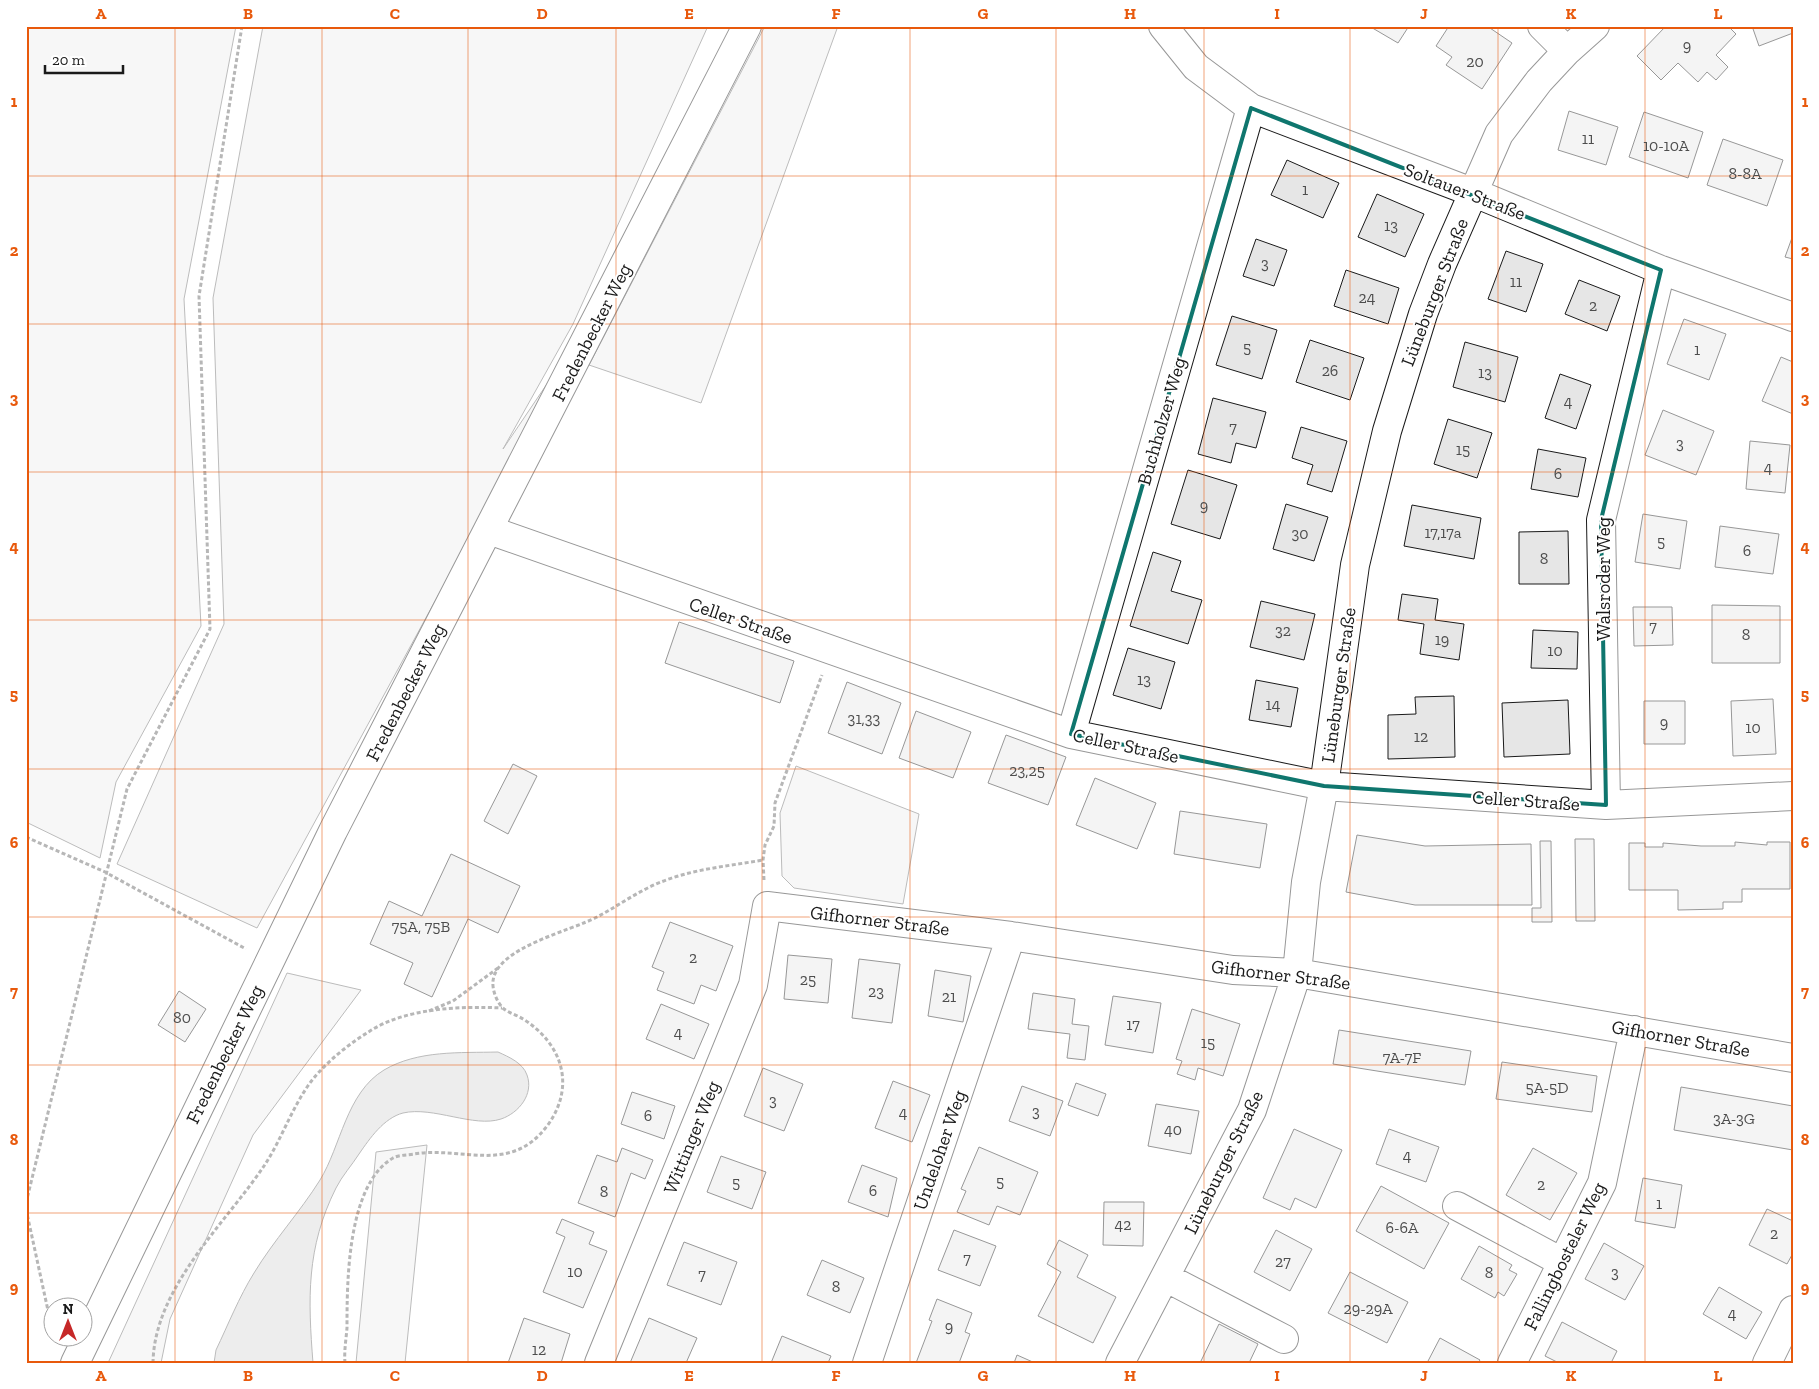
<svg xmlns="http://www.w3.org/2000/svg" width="1819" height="1389" font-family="'Zilla Slab',serif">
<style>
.built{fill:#ededed;stroke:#6a6a6a}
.water{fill:#d7d7d7;stroke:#6a6a6a}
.building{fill:#e6e6e6;stroke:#1a1a1a}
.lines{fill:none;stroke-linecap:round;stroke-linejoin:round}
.minor-casing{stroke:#1a1a1a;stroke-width:30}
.path{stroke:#5f5f5f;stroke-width:3;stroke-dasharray:4 2.5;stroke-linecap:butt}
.minor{stroke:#fff;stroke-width:28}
.marked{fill:none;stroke:#0f766e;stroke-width:4;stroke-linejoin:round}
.grid{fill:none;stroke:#e8590c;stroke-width:1;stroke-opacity:0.55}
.labels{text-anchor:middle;stroke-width:4;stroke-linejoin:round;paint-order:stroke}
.number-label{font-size:16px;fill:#4d4d4d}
.street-label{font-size:19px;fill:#1a1a1a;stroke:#fff}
.neatline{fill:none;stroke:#e8590c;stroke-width:2}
.grid-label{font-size:16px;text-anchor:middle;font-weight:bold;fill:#e8590c}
</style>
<rect width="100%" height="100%" fill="#fff"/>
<!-- built -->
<path class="built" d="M26,26H236L184,299L201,626L116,782L100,858L26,822Z
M263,26H708L573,324L503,449L580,335L257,928L117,864L224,624L213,298Z
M765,26H838L701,403L589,365Z
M796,766L919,814L903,904L794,888L782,876L780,813Z
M287,973L361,990L253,1135L170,1319L161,1363H108Z
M427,1145L405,1363H356L376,1152Z"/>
<!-- water -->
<path class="water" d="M498,1052C509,1057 523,1063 527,1075C534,1094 519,1113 501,1119C474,1128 433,1106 403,1113C384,1118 370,1138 359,1154C352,1165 342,1176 336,1188C306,1248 308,1299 313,1363H214L216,1350C228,1325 239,1297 254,1273C274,1240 300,1212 320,1180C341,1146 346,1093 384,1070C418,1050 460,1053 498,1052Z"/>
<!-- building -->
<path class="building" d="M1369,26H1409L1398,43Z
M1449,26H1487L1512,43L1482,89L1446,65L1452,57L1436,46Z
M1666,26H1728L1736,34L1716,55L1728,67L1716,80L1707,72L1698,82L1678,63L1661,80L1637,56Z
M1752,26H1793V33L1759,46Z
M1569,111L1618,127L1606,165L1558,150Z
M1644,112L1703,132L1688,178L1629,157Z
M1723,139L1783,160L1767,206L1707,185Z
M1287,160L1339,183L1323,218L1271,195Z
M1377,194L1424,214L1405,257L1358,237Z
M1793,235V259L1785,257Z
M1256,239L1287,250L1274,286L1243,276Z
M1506,251L1543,264L1526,312L1488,299Z
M1346,270L1399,288L1388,324L1334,306Z
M1579,280L1620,296L1607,331L1565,314Z
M1232,316L1277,330L1262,379L1216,365Z
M1684,319L1726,334L1709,380L1667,364Z
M1310,340L1364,358L1350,400L1296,382Z
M1465,342L1518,357L1505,402L1453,387Z
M1781,357L1793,362V414L1762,401Z
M1560,374L1591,385L1576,429L1545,418Z
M1213,398L1266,412L1256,448L1236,443L1231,463L1198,454Z
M1663,410L1714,431L1696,475L1645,455Z
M1448,419L1492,433L1477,478L1434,464Z
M1301,427L1347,441L1332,492L1307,484L1313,465L1292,458Z
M1750,441L1790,445L1785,493L1746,489Z
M1538,449L1586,458L1578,497L1531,489Z
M1188,470L1237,485L1220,539L1171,524Z
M1286,504L1328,517L1314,561L1273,549Z
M1412,505L1481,518L1474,559L1404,546Z
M1643,514L1687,521L1680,569L1635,562Z
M1720,526L1779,534L1773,574L1715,567Z
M1568,531L1569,584H1519V532Z
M1153,552L1181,561L1171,591L1202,600L1188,644L1130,626Z
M1402,594L1438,599L1435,620L1464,624L1459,660L1420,654L1424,624L1398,620Z
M1261,601L1315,614L1304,660L1250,647Z
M1712,605L1780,606V663H1712Z
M1633,607H1672L1673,645L1634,646Z
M679,622L794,661L780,703L665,663Z
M1533,630L1578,632L1577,669L1531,668Z
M1128,648L1175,662L1161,709L1113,695Z
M1256,680L1298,688L1291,727L1249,720Z
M847,682L901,703L882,754L828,733Z
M1454,696L1455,757L1388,759V715L1416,714L1415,697Z
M1773,699L1776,754L1733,756L1731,701Z
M1568,700L1570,754L1504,757L1502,703Z
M1644,701H1685V744H1644Z
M916,711L971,732L953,778L899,758Z
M1006,735L1066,757L1048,805L988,783Z
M513,764L537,776L508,834L484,821Z
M1095,778L1156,803L1137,849L1076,825Z
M1180,811L1267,824L1260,868L1174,854Z
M1357,835L1425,846L1531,844L1532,905H1415L1346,892Z
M1575,839H1594L1595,921H1576Z
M1540,841H1551L1552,922H1532V908H1541Z
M1735,842L1767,845V842H1790V889H1742V902H1723V909L1678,910V890H1629V843H1645V847H1663V843L1701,846H1735Z
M451,854L520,886L498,933L468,919L432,997L404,984L413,963L370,944L389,901L422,916Z
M670,922L733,946L716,991L701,985L694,1004L657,990L664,972L652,967Z
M788,955L832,959L828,1003L784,999Z
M859,959L900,964L892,1023L852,1018Z
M935,970L971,976L963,1022L928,1016Z
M179,991L206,1009L185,1042L158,1025Z
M1033,993L1075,999L1072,1024L1089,1026L1085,1060L1067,1058L1070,1034L1028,1029Z
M1113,996L1161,1003L1153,1053L1105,1045Z
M661,1004L709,1024L694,1059L646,1039Z
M1192,1009L1240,1024L1223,1076L1198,1068L1195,1080L1177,1074L1182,1061L1176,1059Z
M1339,1030L1471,1051L1465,1085L1333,1064Z
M1502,1062L1597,1076L1592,1112L1496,1099Z
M763,1068L803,1084L784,1131L744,1116Z
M893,1081L930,1095L912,1142L875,1128Z
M1076,1083L1106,1094L1098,1116L1068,1105Z
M1022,1086L1063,1101L1050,1136L1009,1121Z
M1681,1087L1793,1106V1150L1674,1130Z
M632,1092L675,1106L664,1139L621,1124Z
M1156,1104L1199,1111L1191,1154L1148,1146Z
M1294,1129L1342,1150L1316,1208L1295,1198L1290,1210L1263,1198Z
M1389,1129L1439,1147L1426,1182L1376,1164Z
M979,1147L1038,1172L1020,1215L997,1206L989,1225L957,1212L966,1191L961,1189Z
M622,1148L653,1160L645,1179L631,1173L615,1217L578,1203L597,1155L617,1162Z
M1533,1148L1577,1173L1550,1220L1506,1195Z
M721,1156L766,1172L752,1209L707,1192Z
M862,1165L897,1178L888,1217L848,1202Z
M1643,1178L1682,1185L1675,1228L1635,1221Z
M1381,1186L1449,1223L1424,1269L1356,1231Z
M1104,1202H1144L1143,1246L1103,1245Z
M1767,1209L1793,1221V1253L1787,1264L1749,1245Z
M562,1219L594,1232L589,1244L607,1251L583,1308L543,1292L565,1237L556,1233Z
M954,1230L996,1246L980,1286L938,1270Z
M1276,1230L1312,1249L1290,1291L1254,1272Z
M1059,1240L1088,1255L1077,1277L1116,1297L1093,1343L1038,1316L1061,1272L1047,1264Z
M684,1242L737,1262L721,1305L667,1285Z
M1604,1243L1644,1266L1625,1300L1585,1279Z
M1479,1246L1512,1265L1509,1270L1517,1274L1504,1296L1498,1292L1495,1298L1461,1279Z
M822,1260L864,1278L850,1313L807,1295Z
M1350,1272L1408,1302L1387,1343L1328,1313Z
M1719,1287L1762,1312L1746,1339L1703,1314Z
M937,1299L972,1313L965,1332L970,1334L959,1363H916L932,1321L929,1320Z
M524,1318L570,1334L561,1363H508Z
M649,1318L697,1338L686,1363H630Z
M1562,1322L1617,1351L1611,1363H1559L1545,1356Z
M1219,1324L1258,1344L1249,1363H1200Z
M782,1336L831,1356L828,1363H771Z
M1440,1338L1480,1360L1478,1363H1427Z
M1017,1355L1035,1363H1014Z"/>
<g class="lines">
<defs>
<path id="minor" d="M1163,26L1196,67L1251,108L1472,192L1661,270L1793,317
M1542,26L1567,51
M489,530L1071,734L1324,786L1606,805L1793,796
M1071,734L1251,108
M1606,805L1601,520L1661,270
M1457,1206L1562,1262
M1165,1277L1284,1339
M75,1363L333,831L747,26
M599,1363L753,985L767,906L1011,936L1233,970L1297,973L1793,1058
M867,1363L1011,936
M1120,1363L1252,1110L1297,973L1306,882L1324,786L1355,565L1387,431L1423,314L1442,264L1499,134L1539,81L1567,51L1595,26
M1512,1363L1602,1183L1634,1030
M1767,1363L1793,1310"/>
</defs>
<!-- minor casing -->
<use href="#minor" class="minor-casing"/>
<!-- path -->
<path class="path" d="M26,837L105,872L246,949
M764,880L763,860L765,845L774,826L775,803L822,675
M429,1011L453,1001L498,968
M26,1203L127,789L210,629L199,296L242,26
M26,1209L52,1329
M153,1363C154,1288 225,1224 264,1166C284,1136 295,1097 320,1071C334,1056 352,1042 370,1031C406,1008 460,1006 502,1008
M345,1363C344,1351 346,1340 347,1328C347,1282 347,1185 393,1158C398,1155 408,1155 414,1154C463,1146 510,1175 547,1126C576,1087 563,1044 523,1019C517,1015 509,1013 504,1009C497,1003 492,990 493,981C497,947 571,931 597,917C618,906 638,891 661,882C693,869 729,866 763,860"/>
<!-- minor -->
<use href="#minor" class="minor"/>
</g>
<!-- marked area -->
<path d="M0 0H1819V1389H0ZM1251,108L1661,270L1601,520L1606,805L1324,786L1071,734Z" fill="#fff" fill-opacity=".55" fill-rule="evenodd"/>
<path class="marked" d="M1251,108L1661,270L1601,520L1606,805L1324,786L1071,734Z"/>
<!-- grid -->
<path class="grid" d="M175,26V1363M322,26V1363M468,26V1363M616,26V1363M762,26V1363M910,26V1363M1056,26V1363M1204,26V1363M1350,26V1363M1498,26V1363M1645,26V1363M26,176H1793M26,324H1793M26,472H1793M26,620H1793M26,769H1793M26,917H1793M26,1065H1793M26,1213H1793"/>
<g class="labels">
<!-- number labels -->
<g class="number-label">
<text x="1687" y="51">9</text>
<text x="1475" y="67">20</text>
<text x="1588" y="144">11</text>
<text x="1666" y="151">10-10A</text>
<text x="1745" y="179">8-8A</text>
<text x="1305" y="195">1</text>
<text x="1391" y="231">13</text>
<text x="1265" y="269">3</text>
<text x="1516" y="287">11</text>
<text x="1367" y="303">24</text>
<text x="1593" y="311">2</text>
<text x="1247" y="353">5</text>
<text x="1697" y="355">1</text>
<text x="1330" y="376">26</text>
<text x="1485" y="378">13</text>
<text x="1568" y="407">4</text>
<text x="1233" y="433">7</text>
<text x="1680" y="449">3</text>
<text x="1463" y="455">15</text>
<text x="1768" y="473">4</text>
<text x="1558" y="479">6</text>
<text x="1204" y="511">9</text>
<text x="1443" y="538">17,17a</text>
<text x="1300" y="539">30</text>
<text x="1661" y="547">5</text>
<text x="1747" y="556">6</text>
<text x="1544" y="564">8</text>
<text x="1653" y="632">7</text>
<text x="1283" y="636">32</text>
<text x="1746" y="640">8</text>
<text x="1442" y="645">19</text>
<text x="1555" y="656">10</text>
<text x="1144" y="685">13</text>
<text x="1273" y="710">14</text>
<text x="864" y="724">31,33</text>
<text x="1664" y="728">9</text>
<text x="1753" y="733">10</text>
<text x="1421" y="742">12</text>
<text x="1027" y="776">23,25</text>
<text x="421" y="932">75A, 75B</text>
<text x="693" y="963">2</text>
<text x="808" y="985">25</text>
<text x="876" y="997">23</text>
<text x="949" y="1002">21</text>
<text x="182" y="1023">80</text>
<text x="1133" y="1030">17</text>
<text x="678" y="1038">4</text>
<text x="1208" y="1048">15</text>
<text x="1402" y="1063">7A-7F</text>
<text x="1547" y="1093">5A-5D</text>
<text x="773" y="1106">3</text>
<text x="1036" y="1117">3</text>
<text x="903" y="1118">4</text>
<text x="648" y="1121">6</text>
<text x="1734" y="1124">3A-3G</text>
<text x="1173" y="1135">40</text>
<text x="1407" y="1161">4</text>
<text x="1000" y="1187">5</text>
<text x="736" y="1188">5</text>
<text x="1541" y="1190">2</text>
<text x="873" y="1196">6</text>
<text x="604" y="1197">8</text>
<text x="1659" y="1209">1</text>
<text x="1123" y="1230">42</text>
<text x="1402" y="1233">6-6A</text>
<text x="1774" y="1239">2</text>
<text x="967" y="1264">7</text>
<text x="1283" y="1267">27</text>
<text x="575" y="1277">10</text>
<text x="1489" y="1278">8</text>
<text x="1615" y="1278">3</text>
<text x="702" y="1280">7</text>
<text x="836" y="1292">8</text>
<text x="1368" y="1314">29-29A</text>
<text x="1732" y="1319">4</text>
<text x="949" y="1332">9</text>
<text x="539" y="1355">12</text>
</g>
<!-- street labels -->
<g class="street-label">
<text transform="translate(1465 191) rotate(21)" y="7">Soltauer Straße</text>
<text transform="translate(1434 292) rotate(-69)" y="7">Lüneburger Straße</text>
<text transform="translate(591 332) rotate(-63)" y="7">Fredenbecker Weg</text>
<text transform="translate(1161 421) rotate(-74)" y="7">Buchholzer Weg</text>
<text transform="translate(1603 579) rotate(-90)" y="7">Walsroder Weg</text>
<text transform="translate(741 620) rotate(19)" y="7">Celler Straße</text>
<text transform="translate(1338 685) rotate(-82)" y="7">Lüneburger Straße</text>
<text transform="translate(405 692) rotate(-63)" y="7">Fredenbecker Weg</text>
<text transform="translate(1126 745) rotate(12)" y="7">Celler Straße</text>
<text transform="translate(1526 800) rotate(4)" y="7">Celler Straße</text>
<text transform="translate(880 920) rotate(7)" y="7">Gifhorner Straße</text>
<text transform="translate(1281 974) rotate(7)" y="7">Gifhorner Straße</text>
<text transform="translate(1681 1038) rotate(10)" y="7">Gifhorner Straße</text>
<text transform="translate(224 1054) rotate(-64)" y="7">Fredenbecker Weg</text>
<text transform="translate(691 1137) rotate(-68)" y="7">Wittinger Weg</text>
<text transform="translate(939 1150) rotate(-71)" y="7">Undeloher Weg</text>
<text transform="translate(1223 1162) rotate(-64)" y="7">Lüneburger Straße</text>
<text transform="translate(1564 1256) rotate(-64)" y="7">Fallingbosteler Weg</text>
</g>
</g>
<!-- border -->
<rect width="1819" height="1389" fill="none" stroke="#ffffff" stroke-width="55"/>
<!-- north arrow -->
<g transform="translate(68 1322)"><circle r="24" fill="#ffffff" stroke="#a3a3a3"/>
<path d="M0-4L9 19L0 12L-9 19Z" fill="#c62828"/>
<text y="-8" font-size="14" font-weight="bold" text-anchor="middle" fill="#1a1a1a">N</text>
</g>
<!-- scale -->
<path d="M45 65v8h78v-8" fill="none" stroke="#1a1a1a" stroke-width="2.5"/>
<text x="52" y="65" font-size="15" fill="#1a1a1a" stroke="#ffffff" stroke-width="4" paint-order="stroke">20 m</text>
<rect x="28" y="28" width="1764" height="1334" class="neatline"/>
<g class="grid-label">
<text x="101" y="19">A</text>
<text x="248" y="19">B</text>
<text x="395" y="19">C</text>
<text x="542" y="19">D</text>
<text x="689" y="19">E</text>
<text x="836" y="19">F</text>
<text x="983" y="19">G</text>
<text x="1130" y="19">H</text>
<text x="1277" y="19">I</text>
<text x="1424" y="19">J</text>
<text x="1571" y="19">K</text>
<text x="1718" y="19">L</text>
<text x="14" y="107">1</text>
<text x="1805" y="107">1</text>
<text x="14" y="256">2</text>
<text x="1805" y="256">2</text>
<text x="14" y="404">3</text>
<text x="1805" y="404">3</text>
<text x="14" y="552">4</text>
<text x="1805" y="552">4</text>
<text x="14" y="700">5</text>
<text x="1805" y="700">5</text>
<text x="14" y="848">6</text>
<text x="1805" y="848">6</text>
<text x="14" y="997">7</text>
<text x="1805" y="997">7</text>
<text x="14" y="1145">8</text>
<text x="1805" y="1145">8</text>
<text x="14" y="1293">9</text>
<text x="1805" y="1293">9</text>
<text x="101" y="1381">A</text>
<text x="248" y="1381">B</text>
<text x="395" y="1381">C</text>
<text x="542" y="1381">D</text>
<text x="689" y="1381">E</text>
<text x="836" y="1381">F</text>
<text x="983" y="1381">G</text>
<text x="1130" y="1381">H</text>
<text x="1277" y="1381">I</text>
<text x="1424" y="1381">J</text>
<text x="1571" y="1381">K</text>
<text x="1718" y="1381">L</text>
</g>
</svg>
